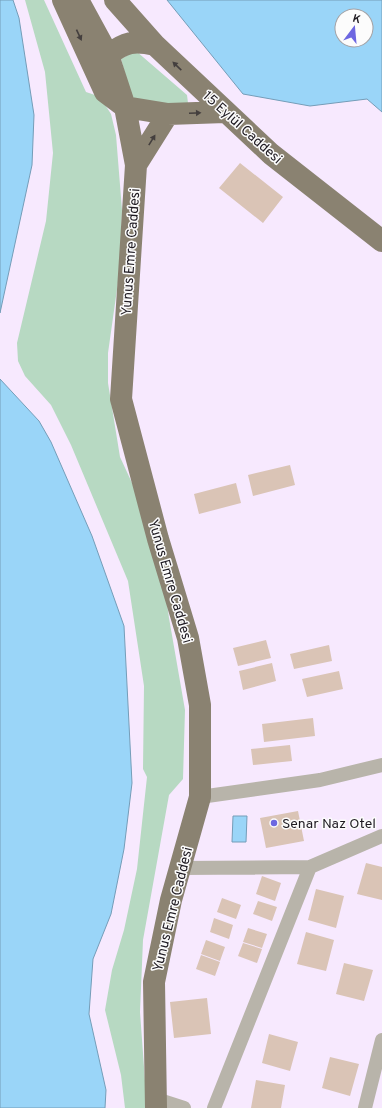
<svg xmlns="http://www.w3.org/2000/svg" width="382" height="1108" font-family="Overpass,sans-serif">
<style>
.green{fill:#b7d9c2}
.water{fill:#9ad5f8;stroke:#759db8;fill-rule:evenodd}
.building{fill:#dac4b6}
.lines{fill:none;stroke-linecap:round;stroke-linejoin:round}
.minor{stroke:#b8b4aa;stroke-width:14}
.primary{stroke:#8a8271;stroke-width:22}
.oneway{fill:#443f3e}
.poi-dot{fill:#6d67e1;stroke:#fcfcfc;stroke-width:1.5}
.labels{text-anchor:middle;stroke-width:3;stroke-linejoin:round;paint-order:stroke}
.street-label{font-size:14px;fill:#1f1b22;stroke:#fcfcfc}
.poi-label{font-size:14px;fill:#1f1b22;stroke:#fcfcfc;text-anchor:start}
</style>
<rect width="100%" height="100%" fill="#f7e9fe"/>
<!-- green -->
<path class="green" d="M25,0H44L86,92L95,95L102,100L111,114L116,135L122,210L120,268L108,353V383L120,457L158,539L169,618L185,710L183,779L169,795L143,940L140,1012L147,1108H125L121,1075L105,1010L112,970L124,930L137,869L147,777L143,769L144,686L128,581L71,445L51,405L25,376L18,361L17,343L46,221L53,153L45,72Z
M136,51L187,95L188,103L156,105L132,99L121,59Z"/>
<!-- water -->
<path class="water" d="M0,0H13L19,18L34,115L32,165L0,313Z
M167,0H382V112L367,99L310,106L243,94ZM342,16H366V40H342Z
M0,379L39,421L51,442L92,536L124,626L132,783L124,849L111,914L93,959L89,1014L106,1090L105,1108H0Z
M233,816H247L246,842H232Z"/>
<!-- building -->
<path class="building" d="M240,163L283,197L263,223L219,188Z
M290,465L295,485L253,496L248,475Z
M236,483L241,503L199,514L194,494Z
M266,640L271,658L238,666L233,648Z
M329,645L332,661L294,669L290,654Z
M272,663L276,681L243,690L239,671Z
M339,671L343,689L307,697L302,679Z
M313,718L315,736L264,742L262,724Z
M290,745L292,761L253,765L251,749Z
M298,811L304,841L266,848L260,818Z
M366,863L382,867V900L357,894Z
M262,876L281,883L275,901L256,894Z
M316,889L344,896L336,928L308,920Z
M222,898L241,905L236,919L217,912Z
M258,901L277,907L272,921L253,914Z
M214,918L233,925L229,939L210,932Z
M248,928L267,934L262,948L243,942Z
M306,932L334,940L326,971L297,964Z
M206,940L225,947L220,961L201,954Z
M243,943L262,949L257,963L238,956Z
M201,955L220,962L215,976L196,969Z
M344,963L373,970L364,1001L336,994Z
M207,998L211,1034L174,1038L170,1002Z
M269,1034L298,1042L290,1071L262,1063Z
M330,1057L359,1064L350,1096L322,1088Z
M256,1080L285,1085L281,1108H251Z"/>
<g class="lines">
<!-- minor -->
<path class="minor" d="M200,797L320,780L382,765
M181,868L310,867L382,836
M156,1099L184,1108
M214,1108L310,867
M365,1108L382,1040"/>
<!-- primary -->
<path class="primary" d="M63,0L105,92L125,107L168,114L225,112
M78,0L108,55L125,107L136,165L121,399L158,539L188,638L200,705V797L171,900L154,982L156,1108
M115,0L155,45L271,154L382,241
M108,55C125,42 134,40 155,45
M136,165L168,114"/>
</g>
<!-- one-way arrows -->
<defs><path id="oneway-solid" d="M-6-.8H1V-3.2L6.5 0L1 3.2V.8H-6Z"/></defs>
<g class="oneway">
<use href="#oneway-solid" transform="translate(79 35) rotate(65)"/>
<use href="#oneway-solid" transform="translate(177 66) rotate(-136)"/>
<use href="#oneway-solid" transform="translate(195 113) rotate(-2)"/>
<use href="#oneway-solid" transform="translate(152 140) rotate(-58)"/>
</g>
<!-- markers -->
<circle class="poi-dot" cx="274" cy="823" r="4"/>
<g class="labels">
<!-- street labels -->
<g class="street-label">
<text transform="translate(243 127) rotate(42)" y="5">15 Eylül Caddesi</text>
<text transform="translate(130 252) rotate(-86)" y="5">Yunus Emre Caddesi</text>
<text transform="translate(171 581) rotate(74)" y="5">Yunus Emre Caddesi</text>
<text transform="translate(172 909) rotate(-76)" y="5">Yunus Emre Caddesi</text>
</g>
<!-- poi labels -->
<g class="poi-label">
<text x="282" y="828">Senar Naz Otel</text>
</g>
</g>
<!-- north arrow -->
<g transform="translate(354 28) rotate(16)"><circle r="19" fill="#fcfcfc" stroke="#a4a2a5"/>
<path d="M0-3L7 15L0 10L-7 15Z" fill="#6d67e1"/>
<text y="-6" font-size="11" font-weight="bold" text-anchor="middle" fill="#1f1b22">K</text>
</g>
</svg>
